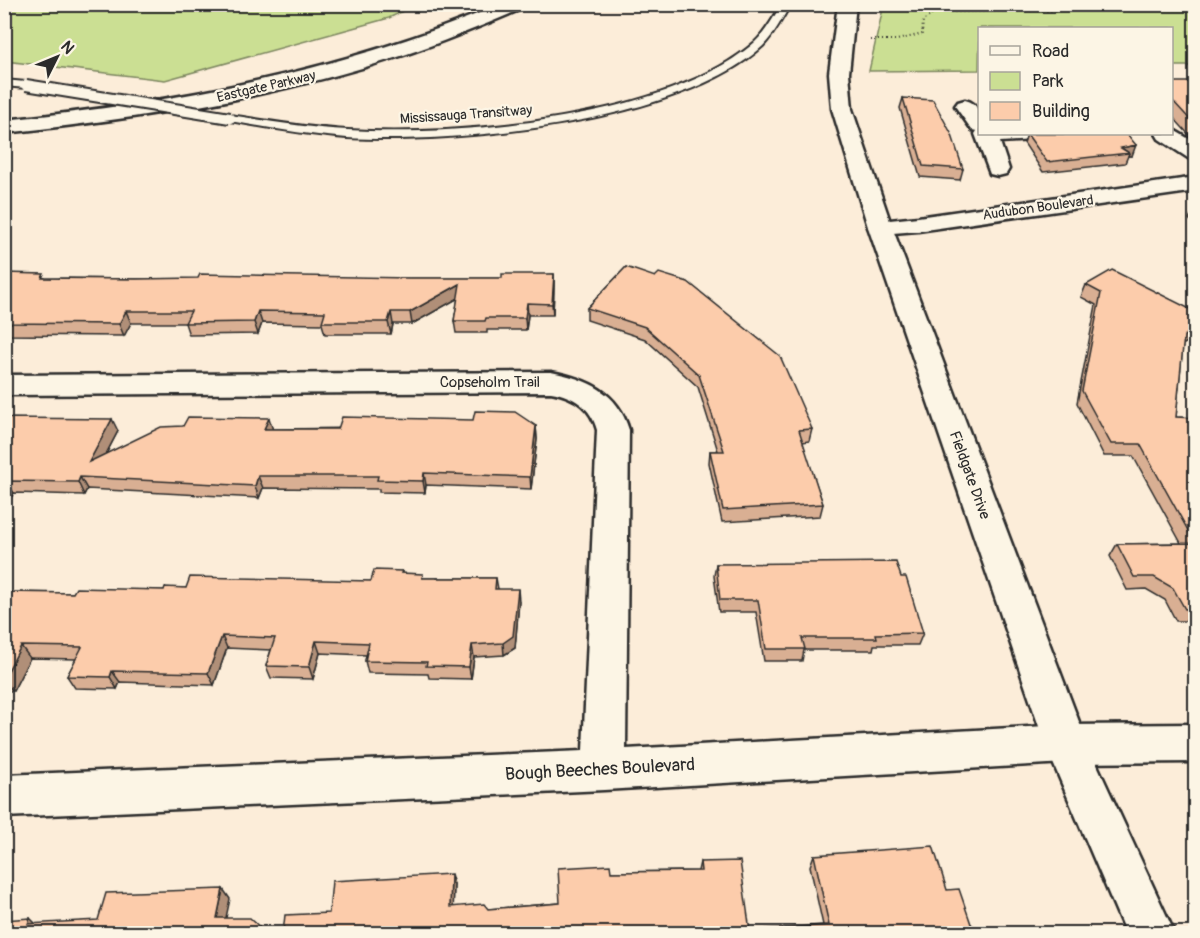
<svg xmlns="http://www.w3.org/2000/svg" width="1200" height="938" font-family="Pangolin,sans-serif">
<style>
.green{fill:#cbdf93;stroke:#7b855f;stroke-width:1.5}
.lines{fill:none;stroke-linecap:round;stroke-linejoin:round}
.service-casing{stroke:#2b2b2b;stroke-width:4}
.minor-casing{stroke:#2b2b2b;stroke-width:5}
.tertiary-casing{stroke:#2b2b2b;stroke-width:5}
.secondary-casing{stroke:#2b2b2b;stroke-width:5}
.path{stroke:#2b2b2b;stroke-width:2;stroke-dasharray:1 3;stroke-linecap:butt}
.service{fill:#fcf5e5;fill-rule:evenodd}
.minor{fill:#fcf5e5;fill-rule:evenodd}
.tertiary{fill:#fcf5e5;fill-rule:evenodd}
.secondary{fill:#fcf5e5;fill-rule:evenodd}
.service-bridge-casing{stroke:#2b2b2b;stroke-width:14;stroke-linecap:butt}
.service-bridge{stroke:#fcf5e5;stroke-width:10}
.wall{fill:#d9af93;stroke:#2b2b2b;stroke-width:1.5}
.shaded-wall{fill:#b08f78;stroke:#2b2b2b;stroke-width:1.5}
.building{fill:#fcccab;stroke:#2b2b2b;stroke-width:1.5}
.labels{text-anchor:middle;stroke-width:4.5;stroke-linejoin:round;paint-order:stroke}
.far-street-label{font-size:14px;fill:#2b2b2b;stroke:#fcf5e5}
.street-label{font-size:15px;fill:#2b2b2b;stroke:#fcf5e5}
.near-street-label{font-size:18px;fill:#2b2b2b;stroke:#fcf5e5}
</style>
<rect width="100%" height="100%" fill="#fcedd9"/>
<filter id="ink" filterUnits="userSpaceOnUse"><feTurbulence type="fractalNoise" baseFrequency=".0167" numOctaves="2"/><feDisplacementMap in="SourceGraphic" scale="12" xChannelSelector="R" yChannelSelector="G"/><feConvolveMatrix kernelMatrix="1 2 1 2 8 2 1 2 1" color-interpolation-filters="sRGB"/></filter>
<g filter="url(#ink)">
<!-- green -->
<path class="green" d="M5,4H415V5L389,18L165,80L5,61Z
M884,4L1195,5V66H1172V28H980L979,70L869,71Z"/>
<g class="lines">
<defs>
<path id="service" d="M782,4H791C783,17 774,35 763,46C680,123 458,144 347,138C308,135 269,128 230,121L224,118L230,115C269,121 308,128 348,130C459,137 670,118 755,42C766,32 774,16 782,4Z
M4,80L26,82L32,85L26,88L4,86Z"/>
<path id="minor" d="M965,100C982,104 980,119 980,134H1055L1052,139L1000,142L1009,169L1006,174L998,176L990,174L975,134L977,131L972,130L955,106L958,102Z
M1172,129L1196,143V160L1188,158L1159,139L1156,134H1172Z
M1196,177V191L918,231L880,234L871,232L868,227L871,222L918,217Z
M551,372C588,379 618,392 629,430L626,749L1066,725L1196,724V762L1066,763L604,790L4,817V775L583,751L597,430C591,407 574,396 551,392L4,395V375Z"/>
<path id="tertiary" d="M838,4H856L849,73L852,109L892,227L1087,743L1175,934H1126L1045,744L868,227L832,109L829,73Z"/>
<path id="secondary" d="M502,4H526L524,8C484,25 443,42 401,56C273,98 139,119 4,133V120C180,102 338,72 502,4Z"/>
</defs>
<!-- service casing -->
<use href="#service" class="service-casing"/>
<!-- minor casing -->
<use href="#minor" class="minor-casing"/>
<!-- tertiary casing -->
<use href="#tertiary" class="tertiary-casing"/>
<!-- secondary casing -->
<use href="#secondary" class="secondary-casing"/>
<!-- path -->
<path class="path" d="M870,40H897L922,34L923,21L936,12L1196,9"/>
<!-- service -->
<use href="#service" class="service"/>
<!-- minor -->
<use href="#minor" class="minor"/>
<!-- tertiary -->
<use href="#tertiary" class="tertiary"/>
<!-- secondary -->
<use href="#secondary" class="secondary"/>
<defs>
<path id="service-bridge" d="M26,85L230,118"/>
</defs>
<!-- service-bridge casing -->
<use href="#service-bridge" class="service-bridge-casing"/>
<!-- service-bridge -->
<use href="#service-bridge" class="service-bridge"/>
</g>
<!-- wall -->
<path class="wall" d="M1172,82L1196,87V140L1191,137L1172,116Z
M903,98L963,169L960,180L920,177L900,108Z
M1027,134H1127L1132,156H1128L1125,163L1043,172L1024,143Z
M1195,208H1196V227L1189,219Z
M626,267L812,429L809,441L802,442L823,504L820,516L722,522L709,463L710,451H718L698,387L645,339L587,320V308Z
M4,273L46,278L136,279L502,278L554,274V286L553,315H528L526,330H487V333H456L454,321L458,298L412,324H393L391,334H325L322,324L262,323L258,334L189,335L185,323H131L124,336L4,335Z
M1196,278V297L1190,289Z
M1086,285L1196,312V336L1183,344L1176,417L1196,418V633L1189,621H1176L1165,600L1146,589L1127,590L1110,556L1117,544L1181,543L1133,456H1104L1077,403L1096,305L1081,297Z
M4,418L118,431L106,454L272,429L536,426L537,439L531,489L426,485L425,493L379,492V489L263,488L259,498L87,489L84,495L14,493L9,500H4Z
M716,564L901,577L923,633L918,645H874L873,650H804L802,661H764L756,612H719L714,576Z
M402,571V574L423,578H496L498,589L519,601L515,648L504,655L474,657L471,679L429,678L428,674L368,673L365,661L366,655L320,653L313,679L271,678L266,666L271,650L227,648L214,685L120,682L117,689L75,688L67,676L76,659L30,658L13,691H4V592L73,593L164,590L186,588L371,581Z
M814,855L947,890L971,924L983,933H283L329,913L454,884L453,907L488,909L560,903L611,872L698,871L700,862L750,931L823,925L810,866Z"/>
<!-- shaded-wall -->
<path class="shaded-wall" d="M1136,145L1132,156H1128L1129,153L1121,148Z
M554,274V286L553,315L552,304Z
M460,284L462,296L412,324L410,312Z
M527,303L528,315L526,330L525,318Z
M126,311L131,323L124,336L119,324Z
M258,311L262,323L258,334L254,322Z
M391,312L393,324L391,334L388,322Z
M1196,328V336L1178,348L1184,336Z
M269,418L273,430L264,429Z
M112,419L118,431L95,475L89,462Z
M536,426L537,439L531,489L530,477Z
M424,473L426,485L425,493L423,481Z
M258,476L263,488L259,498L255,486Z
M80,477L87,489L84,495L78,482Z
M6,481L14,493L9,500L4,493V484Z
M518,589L519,601L515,648L504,655L503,643Z
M222,636L227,648L214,685L208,673Z
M316,641L320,653L313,679L309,667Z
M472,645L474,657L471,679L469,667Z
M21,646L30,658L13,691L4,681V678Z
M112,671L120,682L117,689L110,677Z
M451,874L454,884L453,917L450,907Z
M223,889L230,899L224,927L217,918Z
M30,918L40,928L28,924Z"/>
<!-- building -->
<path class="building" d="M1172,82H1191L1196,87V126L1172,100Z
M903,98L933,100L952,135L963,169L923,166Z
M1027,134H1127L1136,145L1121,148L1129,153L1047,162Z
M626,267L655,277L659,273L688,282L780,356L812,429L799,430L823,504L723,510L710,451H724L699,375L645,327L587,308Z
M1112,270L1196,312V328L1184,336L1176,417L1196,418V609H1185L1173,588L1154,577H1134L1117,544L1195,543L1140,444H1111L1082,391L1101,293L1086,285Z
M4,273L44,274L42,278L136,279L198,278L200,274L409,278H502V274H554L552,304L527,303L525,318H486L485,321H454L460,284L410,312H391L388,322H322L325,312L258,311L254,322L185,323L191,311H126L119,324L4,323Z
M475,411L515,412L536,426L530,477L424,473L423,481L377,480L378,476H258L255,486L80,477L78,482L6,481L4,484V418L112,419L89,462L161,427L183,426L188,417L269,418L264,429H338L342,417L473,420Z
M896,562L901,577H906L923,633L876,634L877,638H802L805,649H766L758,600H720L716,564Z
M374,570L402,571L401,573L423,574L422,578H496L495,589H518L513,636L503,643L472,645L469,667L426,666L427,662L365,661L369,643L316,641L309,667L266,666L275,638L222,636L208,673L112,671L110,677L67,676L82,647L21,646L4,678V592L73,593L76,588L164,590L165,587L186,588L190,577L371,581Z
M933,846L947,890L959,889L971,924L983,933H283L285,915L329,913L332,881L451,874L450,907L484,904L488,909L560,903L558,868L610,865L611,872L701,871L700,862L740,861L750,931L829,925L814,855Z
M223,889L217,918H250L266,933H4V920L30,918L28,924L98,920L106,893Z"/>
</g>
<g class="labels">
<!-- far-street labels -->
<g class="far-street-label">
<text transform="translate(266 86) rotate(-13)" y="5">Eastgate Parkway</text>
<text transform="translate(466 114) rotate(-4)" y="5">Mississauga Transitway</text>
<text transform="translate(1038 207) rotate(-8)" y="5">Audubon Boulevard</text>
</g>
<!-- street labels -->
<g class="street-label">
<text x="490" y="387">Copseholm Trail</text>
<text transform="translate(970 475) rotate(70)" y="5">Fieldgate Drive</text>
</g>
<!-- near-street labels -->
<g class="near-street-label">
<text transform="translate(600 769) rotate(-3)" y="6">Bough Beeches Boulevard</text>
</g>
</g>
<!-- margin -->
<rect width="1200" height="938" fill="none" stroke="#fcf5e5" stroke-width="24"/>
<rect x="12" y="12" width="1176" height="914" fill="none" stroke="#2b2b2b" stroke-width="2" filter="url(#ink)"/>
<!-- legend -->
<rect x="978" y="27" width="195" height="108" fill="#fcf5e5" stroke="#a8a49b" stroke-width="1.5"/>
<rect x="990" y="46" width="30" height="9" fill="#fcf5e5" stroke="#a8a49b" stroke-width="1.5"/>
<text x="1032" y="57" font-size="18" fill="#2b2b2b">Road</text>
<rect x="990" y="72" width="30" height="18" fill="#cbdf93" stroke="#a8a49b" stroke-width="1.5"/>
<text x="1032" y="87" font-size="18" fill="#2b2b2b">Park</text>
<rect x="990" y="102" width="30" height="18" fill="#fcccab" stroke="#a8a49b" stroke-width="1.5"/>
<text x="1032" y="117" font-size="18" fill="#2b2b2b">Building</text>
<!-- north arrow -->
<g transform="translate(57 57) rotate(47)" stroke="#fcf5e5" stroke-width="4.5" paint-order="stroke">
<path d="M0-4.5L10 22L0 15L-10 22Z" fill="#2b2b2b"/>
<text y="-9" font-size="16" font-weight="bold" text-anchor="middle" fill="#2b2b2b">N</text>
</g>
</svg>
